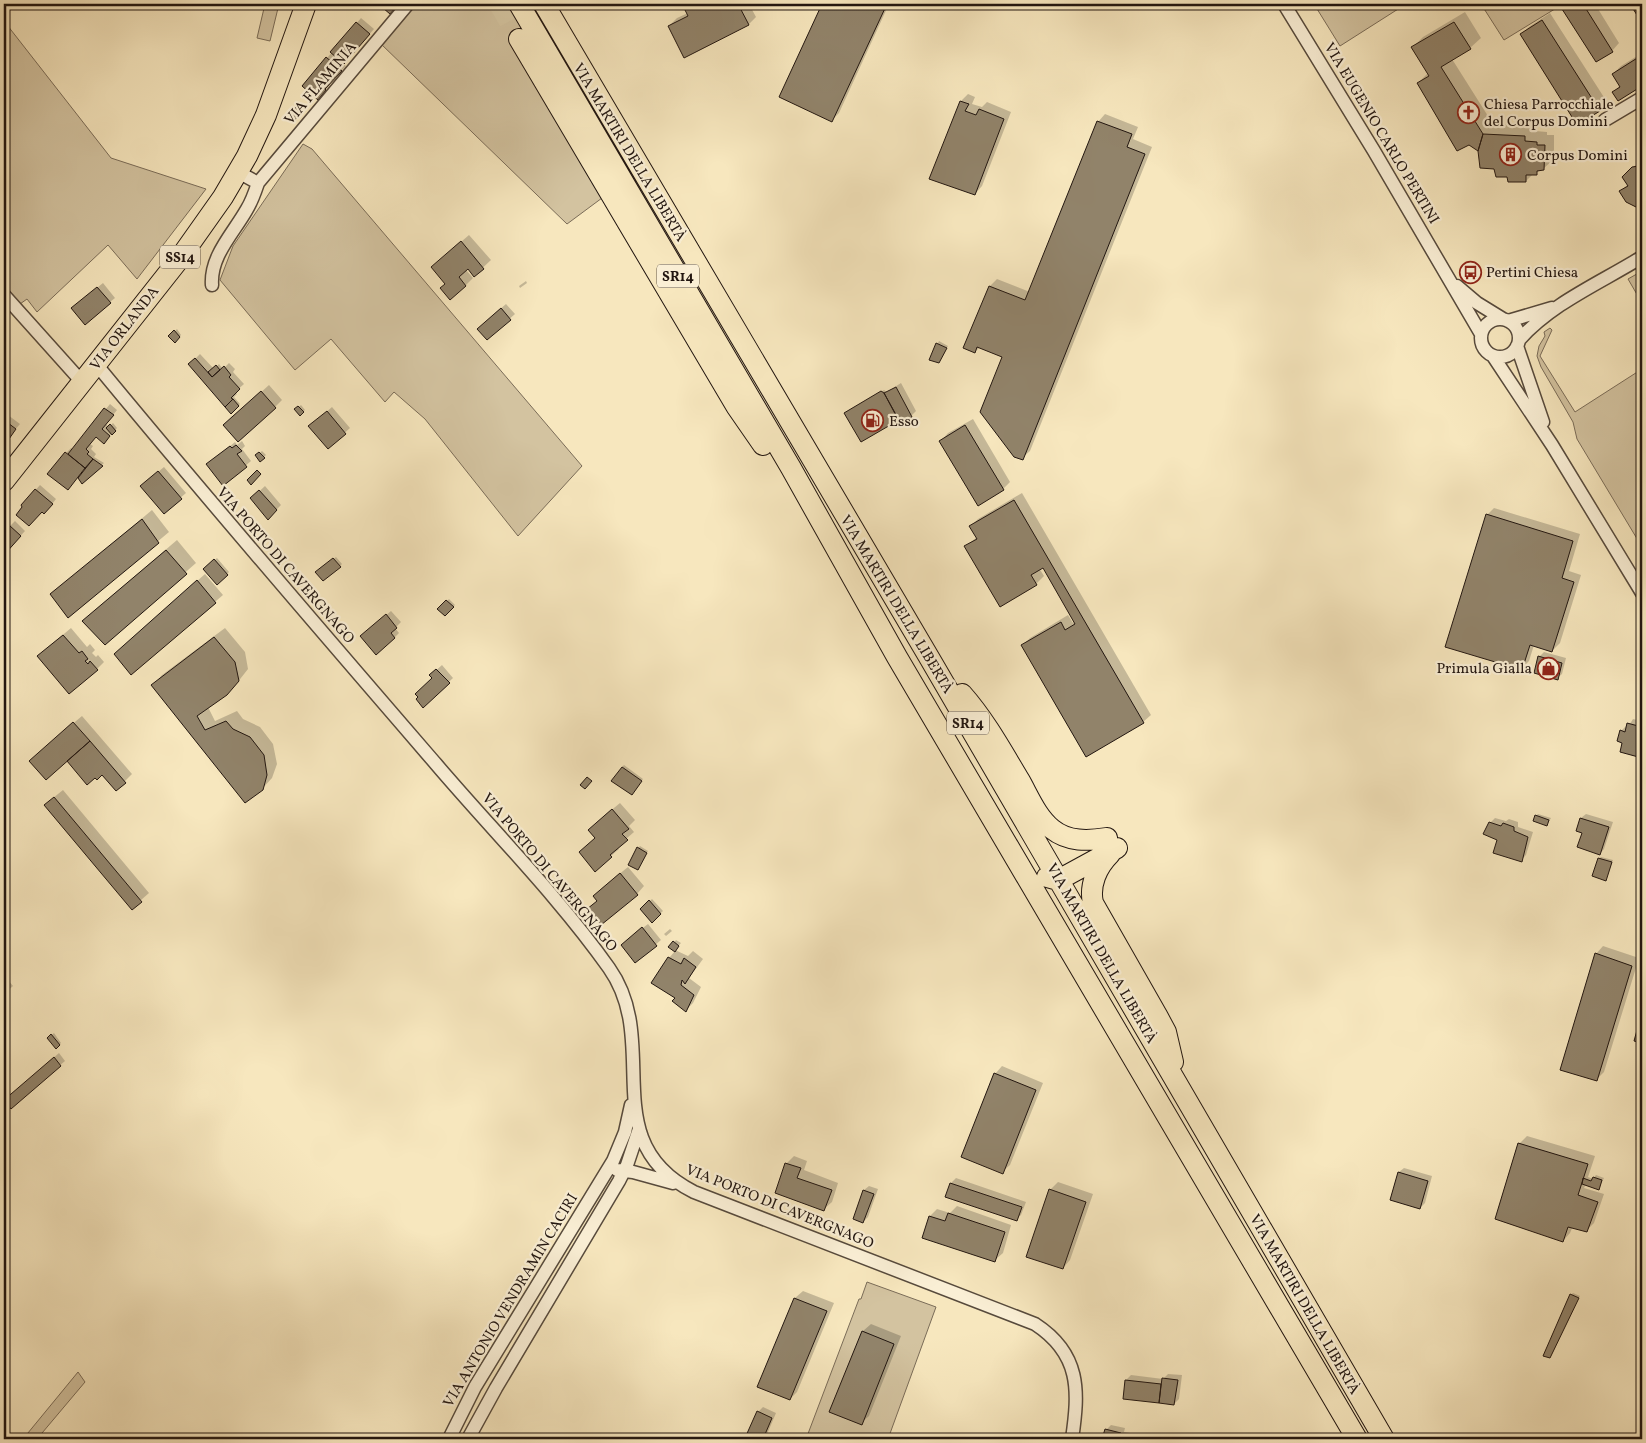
<svg xmlns="http://www.w3.org/2000/svg" width="1646" height="1443" font-family="Vollkorn,serif">
<style>
.green{fill:#d3c3a0;stroke:#7a6c58}
.shadow{fill:#0003}
.building{fill:#91836a;stroke:#221610}
.lines{fill:none;stroke-linecap:round;stroke-linejoin:round}
.primary-tunnel{stroke:#d7c8a4;stroke-width:20;stroke-dasharray:20 10;stroke-linecap:butt}
.street-casing{stroke:#574a3c;stroke-width:15}
.primary-casing{stroke:#221610;stroke-width:22}
.street{stroke:#faefd5;stroke-width:12}
.primary{stroke:#f7e7be;stroke-width:20}
.labels{text-anchor:middle;stroke-width:4.5;stroke-linejoin:round;paint-order:stroke}
.shield{fill:#faefd5;stroke:#63574b;stroke-width:1}
.shield-label{font-size:14px;font-weight:bold;fill:#221610}
.street-label{font-size:15px;fill:#221610;stroke:#faefd5}
.poi-label{font-size:15px;fill:#221610;stroke:#faefd5;text-anchor:start}
</style>
<rect width="100%" height="100%" fill="#f7e7be"/>
<filter id="stains"><feTurbulence type="fractalNoise" baseFrequency=".004" numOctaves="4"/><feColorMatrix values="0 0 0 0 .2 0 0 0 0 .09 0 0 0 0 .02 0 0 0 .5 -.17"/></filter>
<radialGradient id="worn" r=".72"><stop offset=".6" stop-color="#630" stop-opacity="0"/><stop offset="1" stop-color="#630" stop-opacity=".3"/></radialGradient>
<!-- green -->
<path class="green" d="M265,4H279L270,41L257,38Z
M413,4H508L527,34L602,198L567,224L380,43Z
M1314,4H1406L1340,46Z
M1481,4H1563L1504,40Z
M4,21L111,158L206,189L137,279L108,245L37,312L27,299L20,304L4,286Z
M303,144L312,149L582,466L518,536L425,419L394,392L385,402L331,339L295,370L220,280L233,246Z
M1642,271V303L1628,279Z
M1550,328L1552,330L1540,356L1575,412L1642,369V547L1577,439L1573,422L1541,367L1537,356L1539,346L1545,336L1544,332Z
M867,1282L936,1307L888,1439H806L859,1299H861Z
M78,1372L85,1382L37,1439H23Z"/>
<!-- shadow -->
<path class="shadow" d="M683,4H749L756,17L749,24L669,26L677,18L688,13Z
M823,4H889L839,113L832,120L780,97Z
M1569,4H1595L1619,43L1612,51L1564,9Z
M1465,12L1481,38L1470,48L1452,59L1493,124L1535,126V131L1547,132V135H1554V159L1543,169L1533,174L1526,181L1508,176L1495,168L1418,83L1428,73L1413,47L1423,37Z
M1550,13L1607,102L1599,110L1521,34L1529,27Z
M361,18L374,29L343,64L346,66L329,83L330,85L323,93L327,58Z
M1642,53V84L1618,99L1614,92L1620,85L1613,74L1621,66Z
M968,94L975,97L972,104L982,107L987,102L1011,112L982,186L975,194L930,178L961,101Z
M298,106L302,110L294,119L290,115Z
M1105,114L1138,127L1133,139L1152,147L1030,451L1022,458L1004,356L980,347L975,352L990,286L997,279L1030,292L1098,122Z
M1642,159V205L1638,206L1621,191L1628,184L1623,177Z
M469,235L491,260L475,275L468,268L466,270L473,278L465,286L446,284L440,260Z
M526,281L527,283L520,288L519,286Z
M103,283L115,298L110,302L77,304Z
M506,304L515,314L487,339L483,324Z
M177,329L181,335L175,341L170,336Z
M939,341L948,346L939,362L930,360Z
M200,354L214,369L219,364L223,369L229,363L235,369L233,372L244,384L235,392L237,394L234,397L240,404L231,412L190,364Z
M901,383L916,411L911,416L899,419L845,413L884,390L887,392Z
M269,385L282,400L275,407L232,418Z
M110,404L117,410L106,424L109,427L113,423L117,428L108,438L96,436L90,444L93,446L91,449L96,454L94,457L104,463L82,483L78,476L49,474L66,453L71,448L73,449Z
M301,405L305,410L300,414L296,409Z
M332,407L350,428L328,448L315,422Z
M4,412L20,424L9,437L4,434Z
M973,419L1010,482L1003,489L941,441L948,433Z
M242,441L245,446L242,449L251,461L224,484L213,460L235,442L237,445Z
M262,451L266,455L261,460L257,455Z
M164,467L186,493L164,512L147,481Z
M40,485L56,499L49,508L24,507L22,505Z
M265,486L281,505L268,518L252,498Z
M1022,493L1151,715L1143,722L1023,645L1030,638L1068,615L1073,623L1075,622L1043,566L1039,568L1044,576L1036,584L966,546L977,537L971,526L978,519Z
M1494,508L1580,534L1569,571L1581,575L1560,643L1552,651L1534,645L1529,661L1521,669L1487,515Z
M152,510L169,532L69,616L52,594Z
M15,521L25,531L4,554V532Z
M177,540L196,563L105,643L94,611Z
M336,557L342,564L340,566L319,570Z
M217,558L229,572L217,583L204,569Z
M205,574L223,595L132,673L123,647Z
M449,599L455,605L445,615L439,609Z
M391,611L401,622L395,628L399,633L394,638L367,631Z
M71,628L87,647L90,644L95,650L92,653L96,657L98,655L104,662L97,669L46,649Z
M225,628L245,652L248,669L237,683L208,707L215,721L237,711L243,719L260,727L273,744L277,764L272,778L262,789L152,686L162,675Z
M1544,652L1566,658L1562,674L1557,678L1539,657Z
M442,665L453,678L424,706L433,678L431,675Z
M82,716L132,774L116,790L102,774L67,760L38,753Z
M1633,719L1642,721V757L1621,751L1624,742L1621,731L1626,726L1628,727Z
M624,765L643,779L634,792L622,767Z
M63,790L149,893L132,908L53,798Z
M620,803L635,820L629,826L634,832L617,847L619,849L595,870L597,822Z
M1538,814L1551,818L1547,825L1536,816Z
M1586,814L1613,822L1604,849L1600,854L1583,832L1578,830L1581,818Z
M1495,818L1506,821L1509,819L1518,822V827L1533,832L1526,855L1521,860L1498,839L1490,823Z
M640,846L648,851L639,867L638,848Z
M1601,857L1613,860L1605,879L1599,859Z
M628,867L644,886L637,894L598,900L602,888Z
M652,899L663,911L652,921L641,909Z
M648,924L661,940L636,961L627,940Z
M670,929L672,931L666,936L664,934Z
M676,940L681,943L675,950L688,956L693,951L703,959L689,978L701,987L693,1003L686,1010L677,997L669,958L675,951L670,947Z
M1603,946L1639,958L1604,1072L1596,1080V954Z
M4,975L13,986L4,994Z
M54,1033L61,1043L56,1047L48,1038Z
M59,1053L65,1061L11,1107L10,1095Z
M1002,1066L1043,1083L1010,1165L1002,1172L995,1074Z
M1527,1136L1595,1156L1588,1177L1593,1179L1596,1175L1604,1178L1599,1188L1586,1184L1584,1188L1604,1194L1594,1223L1586,1231L1573,1226L1570,1233L1563,1241L1496,1218L1520,1143Z
M794,1156L807,1161L804,1170L838,1183L832,1202L824,1209L776,1193L786,1164Z
M1404,1168L1432,1176L1425,1203L1420,1208L1391,1200L1399,1172Z
M956,1178L1026,1202L1021,1215L1016,1219L947,1196L951,1183Z
M1058,1182L1093,1194L1070,1260L1063,1268L1050,1190Z
M869,1186L878,1189L868,1217L863,1222L854,1219L864,1190Z
M957,1206L1011,1225L1003,1253L995,1260L930,1216L937,1209L950,1213Z
M803,1291L834,1303L797,1392L790,1399L759,1386L795,1298Z
M1573,1293L1580,1296L1550,1357L1571,1295Z
M871,1324L901,1336L869,1416L861,1423L831,1411L863,1331Z
M1168,1374L1182,1375L1179,1399L1174,1404L1124,1398L1126,1380L1131,1375L1163,1379Z
M763,1407L776,1413L765,1439L746,1438L758,1412Z
M1111,1425L1125,1428L1124,1432L1130,1433L1129,1439H1104L1106,1430Z"/>
<!-- building -->
<path class="building" d="M387,4H399L390,14L383,8Z
M682,4H738L749,25L684,58L668,26L688,16Z
M822,4H887L832,122L779,97Z
M1570,4H1583L1613,52L1596,62L1562,9Z
M1630,4H1642V23Z
M1542,20L1600,111L1577,125L1520,34Z
M356,22L370,34L344,64L330,52Z
M1454,22L1471,49L1441,67L1483,134L1478,151L1469,145L1457,151L1417,83L1429,76L1411,47Z
M1642,55V86L1618,101L1612,92L1620,87L1612,74Z
M326,57L342,71L325,89L326,90L318,100L302,86Z
M960,101L969,104L965,111L976,115L979,109L1004,119L975,195L929,179Z
M295,107L301,113L294,121L288,116Z
M1097,121L1132,134L1127,147L1145,154L1023,460L1014,457L980,412L1002,357L977,347L975,353L963,348L989,286L1025,300Z
M1483,134L1525,136V141L1537,142V145H1545L1544,170L1537,171V175H1526V182H1508L1507,177H1496L1494,169L1480,168L1478,151Z
M1639,166H1642V207L1638,208L1626,202L1619,191L1628,186L1622,177L1632,167Z
M461,241L484,269L474,277L468,269L459,277L466,286L450,300L440,288L445,284L431,267Z
M97,287L111,303L85,325L71,308Z
M501,308L511,320L487,340L477,329Z
M174,330L180,337L175,343L168,336Z
M936,343L947,348L939,363L929,360Z
M195,358L212,377L224,366L231,375L229,377L240,389L231,398L233,399L225,407L188,364Z
M216,365L220,370L212,377L208,372Z
M896,387L912,417L900,423L884,393Z
M261,391L276,408L238,442L223,425Z
M881,391L884,393L899,420L861,442L844,413Z
M233,399L239,406L231,414L225,407Z
M298,406L304,412L300,416L294,409Z
M104,408L114,415L102,429L110,436L104,444L96,437L86,449L89,452L87,454L93,459L85,468L68,454Z
M327,411L346,434L328,449L308,426Z
M4,420L16,429L9,439L4,435Z
M110,424L116,431L112,435L106,428Z
M965,425L1004,490L978,506L939,441Z
M236,445L242,451L237,454L247,467L223,486L206,464L230,446L232,448Z
M65,452L85,468L68,490L47,474Z
M259,452L265,458L260,462L255,455Z
M93,459L103,466L82,484L78,478Z
M257,470L261,474L251,485L247,480Z
M158,471L182,499L164,514L140,486Z
M35,489L53,504L44,514L42,512L29,526L16,515L22,507L21,505Z
M259,490L277,510L268,520L250,498Z
M1014,500L1144,723L1086,757L1021,645L1061,622L1065,630L1075,624L1043,568L1031,575L1037,585L1000,607L964,546L977,539L969,526Z
M1486,514L1573,541L1562,578L1574,582L1552,652L1530,645L1522,670L1445,647Z
M142,519L159,543L68,618L50,594Z
M9,525L21,536L4,555V530Z
M166,550L187,574L105,645L82,621Z
M333,558L341,567L323,581L315,572Z
M214,559L228,575L217,585L203,569Z
M197,580L216,603L131,675L114,654Z
M446,600L454,607L445,616L437,609Z
M386,614L397,628L391,633L395,638L376,655L360,636Z
M63,635L79,653L82,651L88,659L85,661L88,664L90,661L98,670L69,694L37,656Z
M214,637L235,662L239,681L227,695L197,716L205,730L226,721L233,729L250,737L264,755L267,775L263,790L245,803L151,685Z
M1538,656L1562,663L1558,680L1534,673Z
M436,669L450,683L423,708L416,699L418,697L415,694L432,678L429,675Z
M73,722L90,741L46,780L29,761Z
M1627,723L1642,727V758L1620,752L1622,743L1617,741L1620,730L1625,732Z
M90,741L126,783L116,791L102,775L97,780L95,778L87,785L67,761Z
M622,767L642,781L632,795L611,781Z
M587,777L592,781L585,789L580,785Z
M54,797L142,902L132,910L44,805Z
M612,809L629,829L622,834L628,840L610,855L612,857L595,872L579,852L595,838L588,830Z
M1535,815L1549,820L1547,826L1533,821Z
M1580,818L1609,827L1600,855L1577,847L1582,833L1576,831Z
M1489,822L1501,826L1503,823L1514,827V831L1528,837L1522,862L1493,853L1497,840L1483,834Z
M637,847L647,853L638,870L628,865Z
M1598,858L1612,862L1606,881L1592,876Z
M620,873L638,895L601,925L587,909L597,901L593,896Z
M649,900L661,914L652,923L640,909Z
M642,927L657,946L635,963L621,945Z
M673,941L679,946L675,952L668,947Z
M1595,953L1632,966L1597,1081L1560,1070Z
M668,957L681,964L684,958L696,967L685,984L682,980L681,985L694,995L686,1012L672,1001L675,998L651,983Z
M1642,1012V1043L1634,1041Z
M51,1034L60,1045L56,1049L47,1038Z
M54,1057L61,1066L11,1109L4,1100Z
M994,1073L1036,1090L1003,1174L961,1157Z
M1518,1143L1588,1164L1578,1195L1598,1202L1587,1232L1568,1227L1563,1242L1495,1219Z
M785,1163L801,1168L797,1178L832,1190L824,1211L775,1193Z
M1398,1172L1428,1181L1420,1209L1390,1200Z
M1593,1177L1602,1180L1599,1190L1582,1184L1583,1178L1591,1181Z
M950,1183L1022,1207L1017,1221L945,1197Z
M1049,1189L1086,1202L1063,1269L1026,1257Z
M863,1190L874,1194L863,1223L853,1219Z
M948,1213L1005,1232L995,1262L922,1238L929,1216L945,1221Z
M1570,1294L1579,1298L1550,1358L1543,1356Z
M794,1298L827,1311L790,1400L757,1387Z
M862,1331L894,1344L862,1425L829,1412Z
M1162,1378L1178,1380L1174,1405L1159,1403Z
M1125,1380L1161,1384L1159,1403L1123,1399Z
M757,1411L772,1418L763,1439H747L745,1438Z
M1105,1429L1121,1433L1120,1437L1130,1439H1102Z"/>
<g class="lines">
<!-- primary-tunnel -->
<path class="primary-tunnel" d="M499,4L519,39"/>
<defs>
<path id="street" d="M1284,4L1374,151L1481,334
M1605,120L1642,98
M238,172L258,183L408,4
M212,285C210,256 233,234 247,209C252,201 255,192 258,183
M1457,286L1477,303L1503,319
M4,295L82,382
M1481 338a19 19 0 1 1 38 0a19 19 0 1 1-38 0Z
M1508,321L1552,308
M1519,340C1552,303 1600,283 1642,257
M1517,346L1543,422
M1493,356L1552,445L1642,593
M96,364C207,499 322,632 436,764C494,832 558,896 609,968C663,1044 593,1141 694,1192L1035,1324C1081,1354 1079,1391 1072,1439
M617,1170L633,1172L673,1183
M449,1439L475,1387L613,1161L625,1132L631,1105
M468,1439L496,1388L619,1181L627,1165L639,1129"/>
<path id="primary" d="M519,4L791,468L897,657L1357,1439
M544,4L930,659L1384,1439
M519,39L736,406L763,445
M4,481L177,262L223,197L247,156L266,115L306,4
M962,694C985,720 1002,751 1020,781C1029,797 1037,817 1052,829C1068,842 1088,841 1107,838
M1110,854C1097,867 1089,885 1093,903L1158,1017L1166,1032L1173,1062
M1047,877L1054,879L1062,878L1117,848"/>
</defs>
<!-- street casing -->
<use href="#street" class="street-casing"/>
<!-- primary casing -->
<use href="#primary" class="primary-casing"/>
<!-- street -->
<use href="#street" class="street"/>
<!-- primary -->
<use href="#primary" class="primary"/>
</g>
<!-- icons -->
<defs>
<symbol id="church-ring" viewBox="-11 -11 22 22"><circle r="9.5" fill="#faefd5" stroke="#8f2418" stroke-width="1.5"/><path d="M-1.2-6h2.4v3.5h3.3v2.4h-3.3V6h-2.4V-.1h-3.3v-2.4h3.3Z" fill="#8f2418"/></symbol>
<symbol id="building-ring" viewBox="-11 -11 22 22"><circle r="9.5" fill="#faefd5" stroke="#8f2418" stroke-width="1.5"/><path d="M-4-6H4V6H1V3H-1V6H-4ZM-2.5-4.3h1.7v1.8h-1.7ZM.8-4.3h1.7v1.8H.8ZM-2.5-1h1.7V.8h-1.7ZM.8-1h1.7V.8H.8Z" fill="#8f2418"/></symbol>
<symbol id="bus-ring" viewBox="-11 -11 22 22"><circle r="9.5" fill="#faefd5" stroke="#8f2418" stroke-width="1.5"/><path d="M-5-6H5V4H4V6H2V4H-2V6H-4V4H-5ZM-3.5-4V0h7V-4ZM-3.5 1.2v1.5H-2V1.2ZM2 1.2v1.5H3.5V1.2Z" fill="#8f2418"/></symbol>
<symbol id="fuel-ring" viewBox="-11 -11 22 22"><circle r="9.5" fill="#faefd5" stroke="#8f2418" stroke-width="1.5"/><path d="M-5.5-6h7V0h2V4h1.3V-2.5L3-4.5l.8-.8L6-3V5H2.5V1h-1V6h-7ZM-4.2-4.7v3.2H.2V-4.7Z" fill="#8f2418"/></symbol>
<symbol id="shop-ring" viewBox="-11 -11 22 22"><circle r="9.5" fill="#faefd5" stroke="#8f2418" stroke-width="1.5"/><path d="M-5-2.5h2.3a2.7 3.5 0 0 1 5.4 0H5L5.5 6h-11ZM-1.5-2.5h3a1.5 2.3 0 0 0-3 0Z" fill="#8f2418"/></symbol>
</defs>
<g fill-rule="evenodd">
<use href="#church-ring" x="1456" y="100" width="25" height="25"/>
<use href="#building-ring" x="1498" y="142" width="25" height="25"/>
<use href="#bus-ring" x="1458" y="260" width="25" height="25"/>
<use href="#fuel-ring" x="860" y="408" width="25" height="25"/>
<use href="#shop-ring" x="1536" y="656" width="25" height="25"/>
</g>
<g class="labels">
<!-- shield labels -->
<g class="shield">
<rect x="160" y="245.5" width="40" height="23" rx="4"/>
<rect x="657" y="264.5" width="42" height="23" rx="4"/>
<rect x="947" y="711.5" width="42" height="23" rx="4"/>
</g>
<g class="shield-label">
<text x="180" y="262">SS14</text>
<text x="678" y="281">SR14</text>
<text x="968" y="728">SR14</text>
</g>
<!-- street labels -->
<g class="street-label">
<text transform="translate(320 83) rotate(-50)" y="5">VIA FLAMINIA</text>
<text transform="translate(1382 133) rotate(59)" y="5">VIA EUGENIO CARLO PERTINI</text>
<text transform="translate(630 152) rotate(59)" y="5">VIA MARTIRI DELLA LIBERTÀ</text>
<text transform="translate(124 328) rotate(-52)" y="5">VIA ORLANDA</text>
<text transform="translate(286 565) rotate(49)" y="5">VIA PORTO DI CAVERGNAGO</text>
<text transform="translate(897 604) rotate(59)" y="5">VIA MARTIRI DELLA LIBERTÀ</text>
<text transform="translate(550 872) rotate(50)" y="5">VIA PORTO DI CAVERGNAGO</text>
<text transform="translate(1102 953) rotate(60)" y="5">VIA MARTIRI DELLA LIBERTÀ</text>
<text transform="translate(780 1206) rotate(22)" y="5">VIA PORTO DI CAVERGNAGO</text>
<text transform="translate(510 1300) rotate(-59)" y="5">VIA ANTONIO VENDRAMIN CACIRI</text>
<text transform="translate(1305 1304) rotate(60)" y="5">VIA MARTIRI DELLA LIBERTÀ</text>
</g>
<!-- poi labels -->
<g class="poi-label">
<text x="1484" y="109">Chiesa Parrocchiale<tspan x="1484" dy="17">del Corpus Domini</tspan></text>
<text x="1527" y="160">Corpus Domini</text>
<text x="1486" y="277">Pertini Chiesa</text>
<text x="889" y="426">Esso</text>
<text x="1532" y="673" text-anchor="end">Primula Gialla</text>
</g>
</g>
<!-- margin -->
<rect width="1646" height="1443" fill="none" stroke="#f7e7be" stroke-width="20"/>
<rect x="5" y="5" width="1636" height="1433" fill="none" stroke="#221610" stroke-width="2.5"/>
<rect x="10" y="10" width="1626" height="1423" fill="none" stroke="#221610"/>
<rect width="100%" height="100%" filter="url(#stains)"/>
<rect width="100%" height="100%" fill="url(#worn)"/>
</svg>
